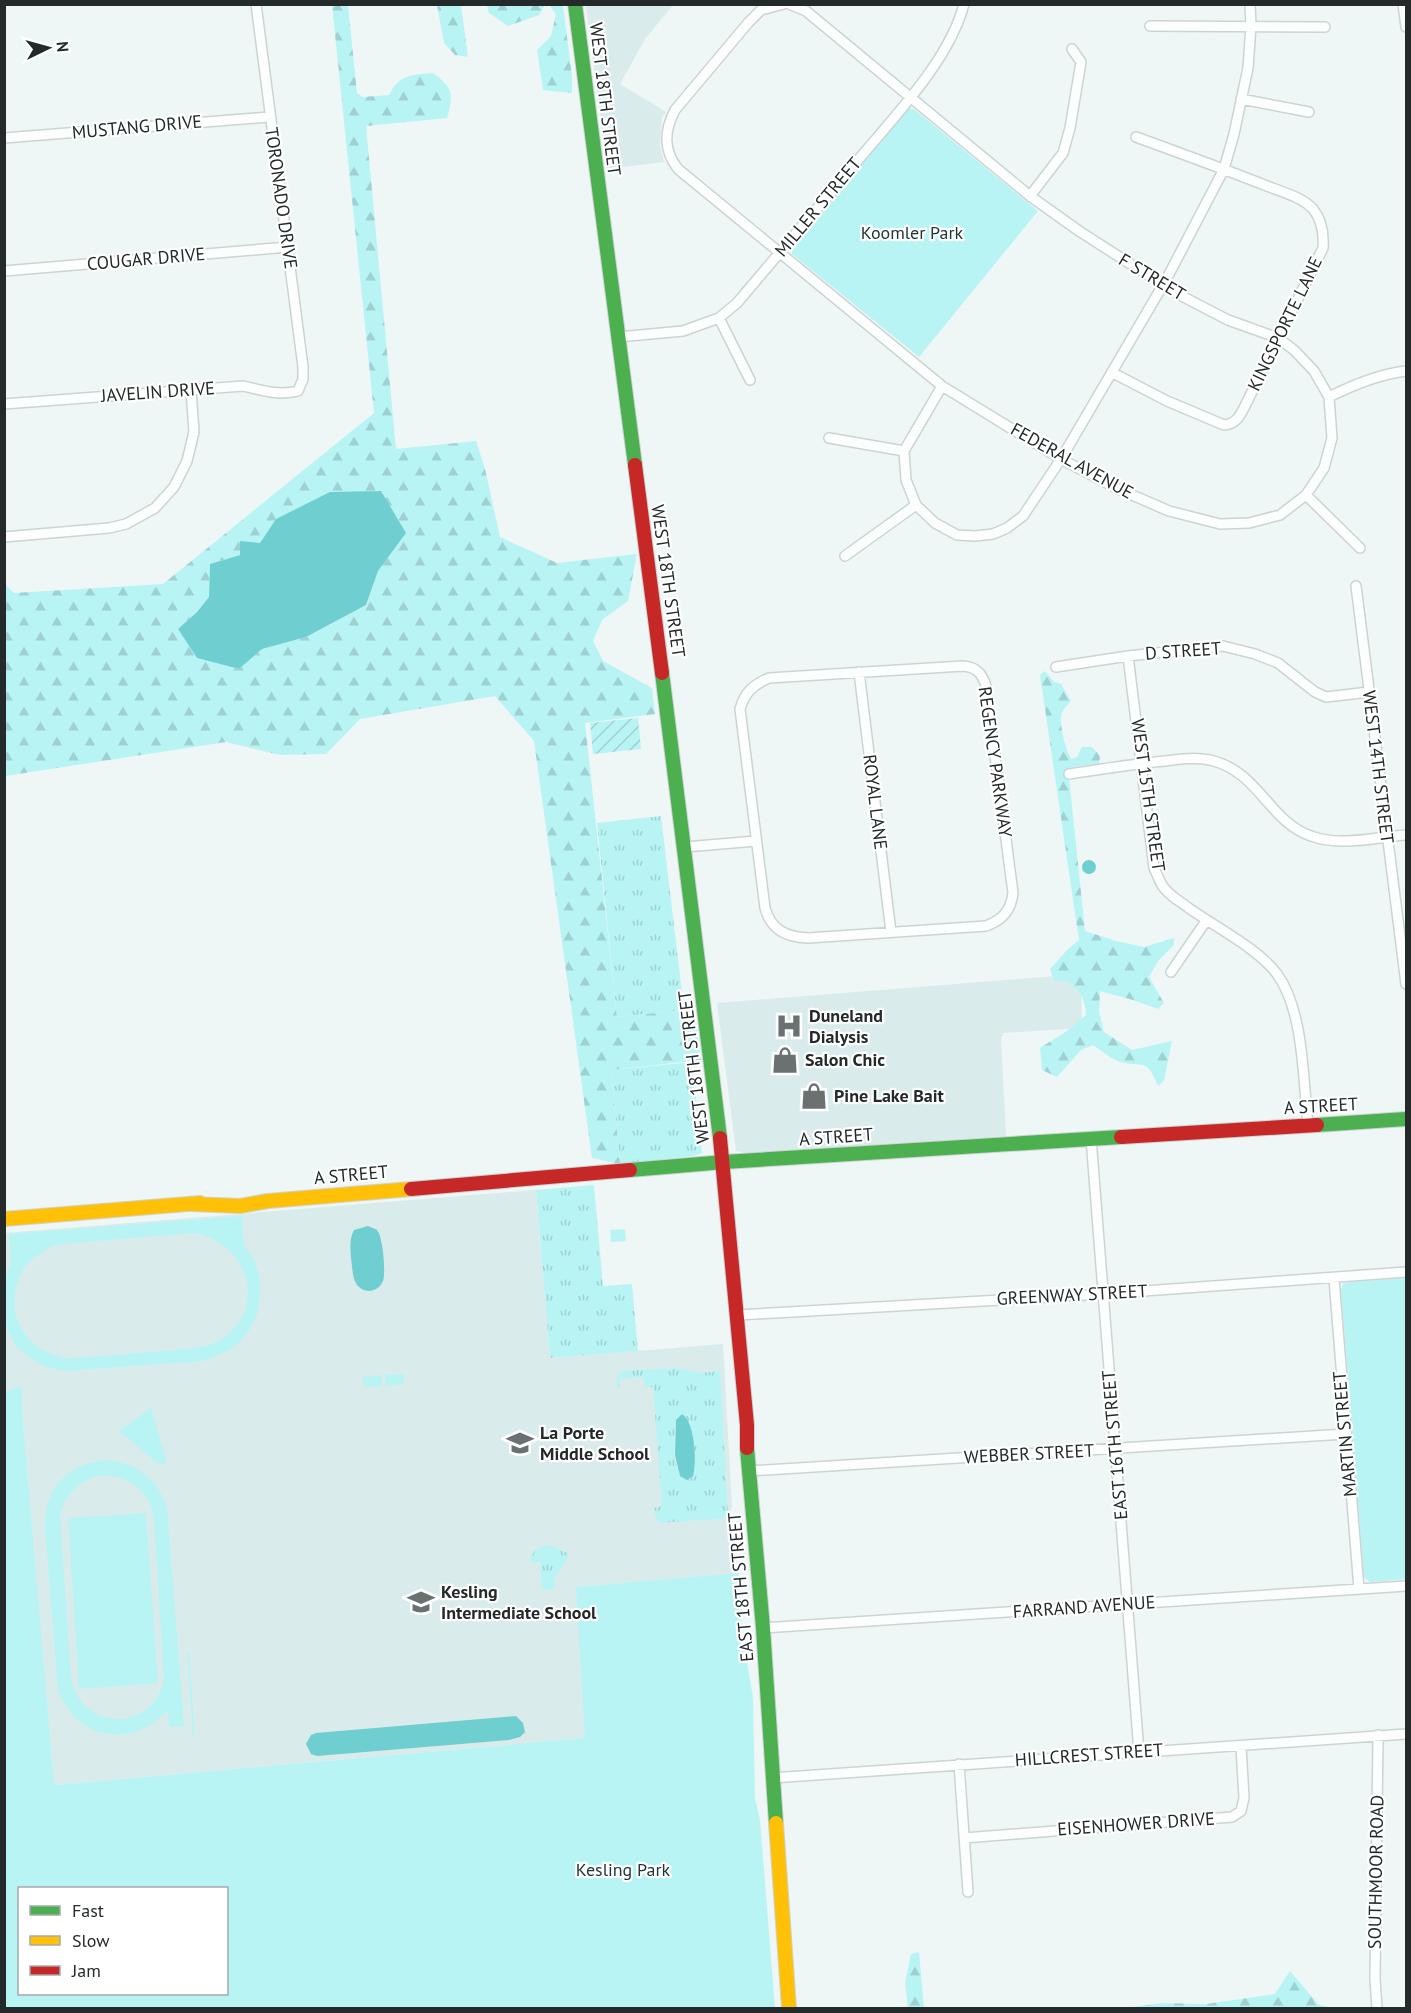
<svg xmlns="http://www.w3.org/2000/svg" width="1411" height="2013" font-family="'PT Sans',sans-serif">
<style>
.built{fill:#daebeb}
.grass{fill:url(#grass-tufts);fill-rule:evenodd}
.forest{fill:url(#forest-firs);fill-rule:evenodd}
.park{fill:#b9f4f5;fill-rule:evenodd}
.garden{fill:url(#garden-furrows)}
.water{fill:#6fced0}
.lines{fill:none;stroke-linecap:round;stroke-linejoin:round}
.street-casing{stroke:#cdd3d3;stroke-width:12}
.fast-casing{stroke:#cdd3d3;stroke-width:16}
.slow-casing{stroke:#cdd3d3;stroke-width:16}
.jam-casing{stroke:#cdd3d3;stroke-width:16}
.street{stroke:#fcfefe;stroke-width:9}
.fast{stroke:#4caf50;stroke-width:14}
.slow{stroke:#ffc107;stroke-width:14}
.jam{stroke:#c62828;stroke-width:14}
.labels{text-anchor:middle;stroke-width:4.5;stroke-linejoin:round;paint-order:stroke}
.street-label{font-size:18px;fill:#24292a;stroke:#fff}
.park-label{font-size:18px;fill:#203737;stroke:#fff}
.poi-label{font-size:18px;font-weight:bold;fill:#24292a;stroke:#fff;text-anchor:start}
</style>
<defs>
<pattern id="grass-tufts" width="24" height="20" patternUnits="userSpaceOnUse" patternTransform="scale(1.5)"><rect width="24" height="20" fill="#b9f4f5"/><path d="M3 7l-1-3M5 7V3M7 7l1-3M15 17l-1-3M17 17v-4M19 17l1-3" fill="none" stroke="#9fd1d2"/></pattern>
<pattern id="forest-firs" width="22" height="20" patternUnits="userSpaceOnUse" patternTransform="scale(1.5)"><rect width="22" height="20" fill="#b9f4f5"/><path d="M5 1l3.5 6h-7zM16 11l3.5 6h-7z" fill="#9fd1d2"/></pattern>
<pattern id="garden-furrows" width="10" height="10" patternUnits="userSpaceOnUse" patternTransform="scale(1.5)"><rect width="10" height="10" fill="#b9f4f5"/><path d="M-1 1l2-2M0 10L10 0M9 11l2-2" fill="none" stroke="#9fd1d2"/></pattern>
</defs>
<rect width="100%" height="100%" fill="#eef6f6"/>
<!-- built -->
<path class="built" d="M586,5H673L645,39L620,84L666,112L662,117L660,146L664,162L607,169Z
M1081,974L1082,1028L1003,1033L1001,1040L1006,1136L747,1153L736,1151L717,1003Z
M536,1190L550,1358L723,1344L732,1506L730,1515L733,1574L577,1587L586,1738L53,1785L22,1409V1386L5,1392V1233Z"/>
<!-- grass -->
<path class="grass" d="M661,816L684,1010L617,1017L597,823Z
M692,1062L702,1153L693,1156L620,1164L611,1070Z
M594,1185L603,1286L632,1284L638,1351L550,1358L536,1190Z
M676,1368L700,1373L720,1371L728,1518L660,1523L655,1517L654,1508L662,1506L653,1387H645L643,1377L620,1379L619,1388L617,1387C615,1381 617,1376 621,1371ZM675,1424L692,1432L695,1464L693,1476H680C673,1459 674,1442 675,1424Z
M546,1545L552,1546L568,1553C565,1570 554,1568 554,1589L542,1590L540,1562L531,1563L530,1559L535,1550Z"/>
<!-- forest -->
<path class="forest" d="M332,5H348L357,93L363,97L389,95C400,74 411,75 433,73C453,87 454,95 447,118L366,126L396,449L476,441L485,469L500,537L557,563L637,554L628,601L602,620L593,641L603,661L652,688L655,714L585,723L617,1017L684,1010L695,1015L701,1060L611,1070L620,1164L592,1158L534,741L495,696L360,719L326,754L280,755L226,742L5,776L4,583L14,593L163,584L374,413ZM276,519L406,533L378,571L366,605L306,637L262,649L239,669L197,658L178,629L197,612L209,597L210,564L240,555L260,543Z
M437,5H461L468,57L455,55L444,43Z
M487,5V4L545,5L539,15L508,26L489,13Z
M549,5L563,6L572,76V93L543,90L537,50L551,36L556,14Z
M1045,671L1054,682L1061,684L1071,701C1066,706 1062,710 1061,717C1060,727 1066,752 1072,759L1077,757L1082,747H1092L1100,756L1099,763L1068,768L1085,931L1116,941L1144,947L1174,938V945L1158,961L1149,977L1164,1003L1158,1009L1133,1000L1100,991L1099,1012L1104,1032L1132,1050L1172,1041L1164,1080L1158,1086C1145,1054 1142,1070 1118,1061C1109,1058 1101,1050 1093,1045L1081,1050L1057,1077L1042,1070L1040,1048L1067,1031L1086,1015C1085,998 1081,993 1068,981H1054L1050,969L1067,950L1079,940L1040,675Z
M919,1952L924,2008H908L905,1983L911,1954Z
M1290,1971L1318,2004L1331,2008H1125L1162,2003L1206,2004L1275,1994Z"/>
<!-- park -->
<path class="park" d="M910,108L915,110L1038,211L919,357L792,254V250L907,109Z
M242,1216L244,1245L254,1259L259,1274L261,1288L257,1315L250,1329L240,1342L228,1351L203,1361L65,1371L46,1367L26,1355L16,1346L5,1325V1276L11,1263L9,1234ZM194,1233C249,1243 269,1309 220,1340C210,1346 199,1347 188,1349L76,1358H64L52,1354L40,1349L27,1337L20,1326L15,1314V1292L23,1269L32,1259L50,1247L61,1244Z
M625,1229L626,1241L611,1242L610,1230Z
M1406,1278V1579L1370,1582L1364,1577L1341,1290L1343,1284L1349,1282Z
M404,1374V1384L386,1386L385,1375Z
M382,1375V1386L364,1387L363,1377Z
M22,1386V1409L54,1785L585,1738L576,1587L739,1573L742,1631L753,1698L755,1798L760,1820L775,2008H5L4,1392ZM20,1888H226V1994H20Z
M151,1408L165,1456L166,1462L162,1465L156,1462L119,1431Z
M110,1460C138,1464 158,1480 167,1507L184,1726L169,1727L168,1710C132,1750 76,1740 58,1690L45,1529C44,1488 69,1461 110,1460ZM98,1476C127,1474 148,1489 154,1518L164,1680C152,1734 80,1731 71,1677L60,1515C66,1494 77,1482 98,1476Z
M146,1513L158,1683L79,1689L68,1518Z
M187,1653H189L195,1736H193Z"/>
<!-- garden -->
<path class="garden" d="M638,718L641,749L593,754L590,723Z"/>
<!-- water -->
<path class="water" d="M381,491L406,533L378,571L366,605L306,637L262,649L239,669L197,658L178,629L197,612L209,597L210,564L240,555V541L260,543L276,519L330,492Z
M1082 867a7 7 0 1 1 14 0a7 7 0 1 1-14 0Z
M368,1226C371,1227 375,1229 377,1230C383,1237 386,1272 383,1281C378,1293 364,1294 357,1285C353,1279 353,1273 352,1267C351,1255 348,1241 354,1230Z
M682,1414C695,1422 697,1462 693,1476L687,1480L680,1476L675,1455L676,1420Z
M516,1716L523,1723L525,1732L520,1737L509,1740L317,1756L311,1754L306,1744L311,1735L316,1733Z"/>
<g class="lines">
<defs>
<path id="street" d="M256,4L303,367V379L298,391
M784,4L761,10L748,23L675,110C664,131 663,150 678,169L942,386L1061,459L1116,488L1169,511L1220,524L1249,523L1280,515L1306,495L1324,468L1332,438L1329,397L1314,371L1294,350L1278,338L1228,320L1174,292L1079,231L1030,196L806,11L789,4
M1403,4L1406,27
M1150,26L1325,27
M1241,99L1309,112
M4,138L269,117
M1030,196L1063,153L1070,128L1081,62L1072,49
M4,271L288,247
M719,318L750,380
M618,337L683,331L719,318L737,303C778,255 818,207 859,159C895,116 950,59 964,4
M1113,373L1167,401L1224,425C1236,424 1240,416 1245,406L1323,248C1324,234 1322,220 1313,209C1302,197 1282,192 1267,186C1224,169 1180,153 1136,137
M942,386L904,451L906,480L916,505L935,523L957,535L975,536L993,534L1007,528L1023,516L1061,459L1167,278L1224,169L1234,134L1248,68L1251,26L1250,4
M1329,397C1353,385 1379,374 1406,371
M4,404L243,386C261,390 279,396 298,391
M829,438L904,451
M1306,495L1360,548
M4,537L109,528L126,524L155,508L174,487L187,461L194,432L191,390
M845,556L916,505
M1356,586L1406,984
M1128,656L1154,868C1157,874 1159,880 1162,885C1167,894 1178,900 1186,906C1213,926 1258,948 1277,974C1304,1011 1303,1080 1308,1125
M963,666C976,667 982,673 986,686L1013,893C1011,911 1002,920 986,926L808,938C786,937 771,930 765,908L740,709C745,692 753,685 769,678Z
M1056,667L1128,656L1223,646L1255,654L1278,663L1315,692L1326,697L1369,692
M859,672L891,932
M1069,774C1101,769 1133,764 1165,761C1180,759 1195,757 1210,760C1259,771 1269,822 1311,836C1340,847 1376,837 1406,835
M685,847L756,841
M1171,972L1206,921
M1091,1138L1139,1752
M1334,1279L1359,1589
M738,1315L1103,1294L1406,1272
M749,1471L1345,1434
M763,1628L1406,1586
M959,1764L968,1892
M772,1778L1406,1734
M964,1838L1232,1817L1241,1811L1244,1798L1241,1746
M1377,2008L1375,1979L1378,1735"/>
<path id="fast" d="M575,4L635,465
M662,673L720,1138
M1317,1125L1406,1119
M630,1170L724,1162L1121,1137
M747,1448L763,1628L776,1823"/>
<path id="slow" d="M192,1204L240,1206L268,1201L411,1189
M4,1219L200,1203
M776,1823L789,2008"/>
<path id="jam" d="M635,465L662,673
M1121,1137L1317,1125
M720,1138L747,1425V1448
M411,1189L630,1170"/>
</defs>
<!-- street casing -->
<use href="#street" class="street-casing"/>
<!-- fast casing -->
<use href="#fast" class="fast-casing"/>
<!-- slow casing -->
<use href="#slow" class="slow-casing"/>
<!-- jam casing -->
<use href="#jam" class="jam-casing"/>
<!-- street -->
<use href="#street" class="street"/>
<!-- fast -->
<use href="#fast" class="fast"/>
<!-- slow -->
<use href="#slow" class="slow"/>
<!-- jam -->
<use href="#jam" class="jam"/>
</g>
<!-- icons -->
<defs>
<symbol id="hospital-bare" viewBox="-9 -9 18 18"><path d="M-5-5h3v3.5h4V-5h3V5h-3V1.5h-4V5h-3Z" fill="#6b7171" stroke="#fff" stroke-width="2.5" paint-order="stroke"/></symbol>
<symbol id="shop-bare" viewBox="-9 -9 18 18"><path d="M-5-2.5h2.3a2.7 3.5 0 0 1 5.4 0H5L5.5 6h-11ZM-1.5-2.5h3a1.5 2.3 0 0 0-3 0Z" fill="#6b7171" stroke="#fff" stroke-width="2.5" paint-order="stroke"/></symbol>
<symbol id="school-bare" viewBox="-9 -9 18 18"><path d="M0-5L7-2L0 1L-7-2ZM-4 1L0 2.5L4 1V4Q0 6-4 4Z" fill="#6b7171" stroke="#fff" stroke-width="2.5" paint-order="stroke"/></symbol>
</defs>
<g fill-rule="evenodd">
<use href="#hospital-bare" x="770" y="1007" width="38" height="38"/>
<use href="#shop-bare" x="766" y="1041" width="38" height="38"/>
<use href="#shop-bare" x="795" y="1077" width="38" height="38"/>
<use href="#school-bare" x="501" y="1424" width="38" height="38"/>
<use href="#school-bare" x="402" y="1583" width="38" height="38"/>
</g>
<g class="labels">
<!-- street labels -->
<g class="street-label">
<text transform="translate(605 99) rotate(83)" y="6">WEST 18TH STREET</text>
<text transform="translate(137 127) rotate(-5)" y="6">MUSTANG DRIVE</text>
<text transform="translate(281 198) rotate(82)" y="6">TORONADO DRIVE</text>
<text transform="translate(818 207) rotate(-50)" y="6">MILLER STREET</text>
<text transform="translate(146 259) rotate(-5)" y="6">COUGAR DRIVE</text>
<text transform="translate(1152 277) rotate(31)" y="6">F STREET</text>
<text transform="translate(1285 324) rotate(-64)" y="6">KINGSPORTE LANE</text>
<text transform="translate(158 392) rotate(-4)" y="6">JAVELIN DRIVE</text>
<text transform="translate(1072 461) rotate(29)" y="6">FEDERAL AVENUE</text>
<text transform="translate(668 581) rotate(82)" y="6">WEST 18TH STREET</text>
<text transform="translate(1183 651) rotate(-4)" y="6">D STREET</text>
<text transform="translate(995 762) rotate(82)" y="6">REGENCY PARKWAY</text>
<text transform="translate(1378 767) rotate(83)" y="6">WEST 14TH STREET</text>
<text transform="translate(1148 795) rotate(82)" y="6">WEST 15TH STREET</text>
<text transform="translate(875 802) rotate(83)" y="6">ROYAL LANE</text>
<text transform="translate(694 1067) rotate(-97)" y="6">WEST 18TH STREET</text>
<text transform="translate(1321 1106) rotate(-3)" y="6">A STREET</text>
<text transform="translate(836 1137) rotate(-4)" y="6">A STREET</text>
<text transform="translate(351 1175) rotate(-5)" y="6">A STREET</text>
<text transform="translate(1072 1295) rotate(-3)" y="6">GREENWAY STREET</text>
<text transform="translate(1345 1434) rotate(-95)" y="6">MARTIN STREET</text>
<text transform="translate(1115 1445) rotate(-95)" y="6">EAST 16TH STREET</text>
<text transform="translate(1029 1454) rotate(-3)" y="6">WEBBER STREET</text>
<text transform="translate(741 1587) rotate(-95)" y="6">EAST 18TH STREET</text>
<text transform="translate(1084 1607) rotate(-4)" y="6">FARRAND AVENUE</text>
<text transform="translate(1089 1755) rotate(-4)" y="6">HILLCREST STREET</text>
<text transform="translate(1136 1824) rotate(-4)" y="6">EISENHOWER DRIVE</text>
<text transform="translate(1376 1872) rotate(-89)" y="6">SOUTHMOOR ROAD</text>
</g>
<!-- park labels -->
<g class="park-label">
<text x="912" y="239">Koomler Park</text>
<text x="623" y="1876">Kesling Park</text>
</g>
<!-- poi labels -->
<g class="poi-label">
<text x="809" y="1022">Duneland<tspan x="809" dy="21">Dialysis</tspan></text>
<text x="805" y="1066">Salon Chic</text>
<text x="834" y="1102">Pine Lake Bait</text>
<text x="540" y="1439">La Porte<tspan x="540" dy="21">Middle School</tspan></text>
<text x="441" y="1598">Kesling<tspan x="441" dy="21">Intermediate School</tspan></text>
</g>
</g>
<!-- border -->
<rect width="1411" height="2013" fill="none" stroke="#24292a" stroke-width="12"/>
<!-- legend -->
<rect x="18" y="1887" width="210" height="108" fill="#ffffff" stroke="#a7a9aa" stroke-width="1.5"/>
<rect x="30" y="1906" width="30" height="9" fill="#4caf50" stroke="#a7a9aa" stroke-width="1.5"/>
<text x="72" y="1917" font-size="18" fill="#24292a">Fast</text>
<rect x="30" y="1936" width="30" height="9" fill="#ffc107" stroke="#a7a9aa" stroke-width="1.5"/>
<text x="72" y="1947" font-size="18" fill="#24292a">Slow</text>
<rect x="30" y="1966" width="30" height="9" fill="#c62828" stroke="#a7a9aa" stroke-width="1.5"/>
<text x="72" y="1977" font-size="18" fill="#24292a">Jam</text>
<!-- north arrow -->
<g transform="translate(48 48) rotate(85)" stroke="#ffffff" stroke-width="4.5" paint-order="stroke">
<path d="M0-4.5L10 22L0 15L-10 22Z" fill="#24292a"/>
<text y="-9" font-size="16" font-weight="bold" text-anchor="middle" fill="#24292a">N</text>
</g>
</svg>
